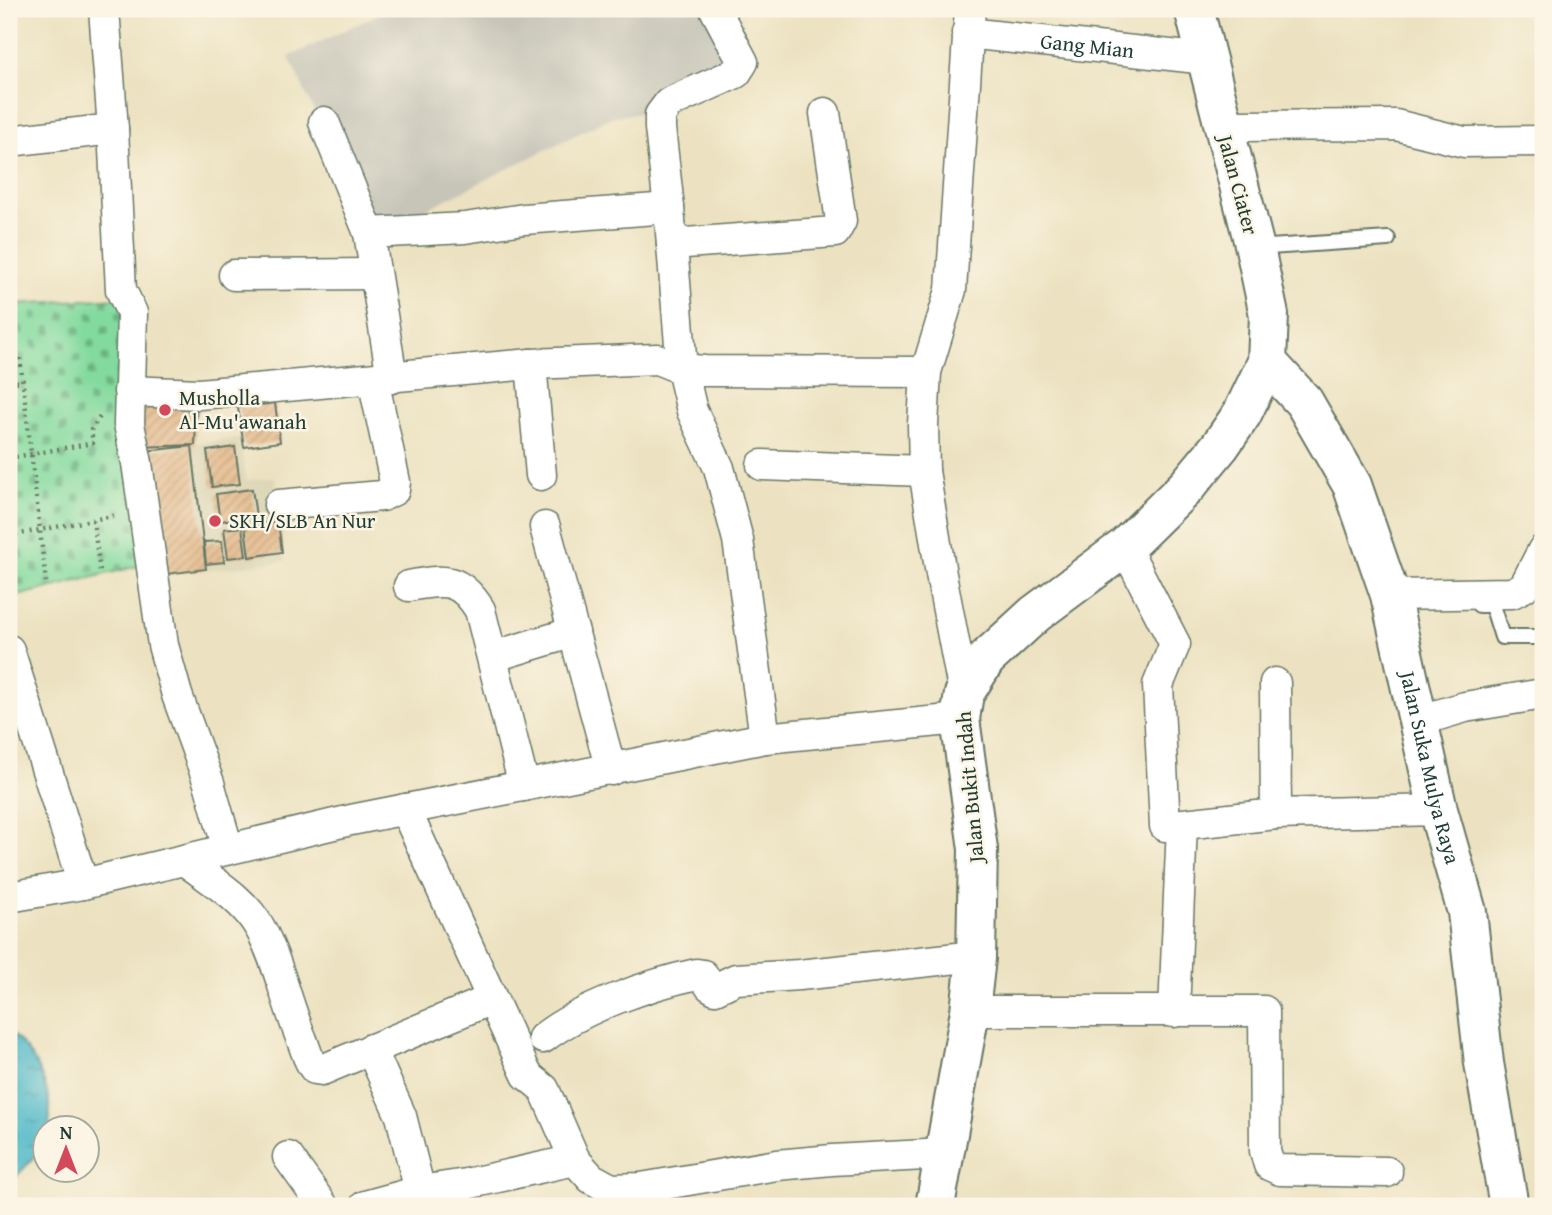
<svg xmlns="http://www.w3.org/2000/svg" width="1552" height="1215" font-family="'Gentium Book Plus',serif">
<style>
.built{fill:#dbd5b5}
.industrial{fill:#c6c5b8}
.cemetery{fill:url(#cemetery-stones);stroke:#508c69;stroke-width:2}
.water{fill:url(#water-ripples);stroke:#357a7e;stroke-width:2}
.building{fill:url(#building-hatch)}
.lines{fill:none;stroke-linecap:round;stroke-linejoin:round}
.lane-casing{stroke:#677765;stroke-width:18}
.street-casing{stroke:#677765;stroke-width:33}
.secondary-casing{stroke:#677765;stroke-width:42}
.path{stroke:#677765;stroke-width:4.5;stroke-dasharray:2 5;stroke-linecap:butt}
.lane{stroke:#fff;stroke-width:14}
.street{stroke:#fff;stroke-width:30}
.secondary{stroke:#fff;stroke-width:38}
.poi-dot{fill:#d1495b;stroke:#fcf5e5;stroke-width:2.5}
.labels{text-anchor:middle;stroke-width:5;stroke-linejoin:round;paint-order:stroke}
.street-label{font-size:21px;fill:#1f3d34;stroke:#fcf5e5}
.poi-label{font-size:21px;fill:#1f3d34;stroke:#fcf5e5;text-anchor:start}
</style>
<defs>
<pattern id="cemetery-stones" width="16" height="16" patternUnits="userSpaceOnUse" patternTransform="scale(1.75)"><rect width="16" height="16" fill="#82da9e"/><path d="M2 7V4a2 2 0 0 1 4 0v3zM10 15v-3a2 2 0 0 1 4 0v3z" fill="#6ab282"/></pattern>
<pattern id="water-ripples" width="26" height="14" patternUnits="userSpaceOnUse" patternTransform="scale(1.75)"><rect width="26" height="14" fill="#4bb7c8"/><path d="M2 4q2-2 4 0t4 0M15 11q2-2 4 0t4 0" fill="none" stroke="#3e96a3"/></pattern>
<pattern id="building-hatch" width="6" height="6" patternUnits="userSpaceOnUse" patternTransform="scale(1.75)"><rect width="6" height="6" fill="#e4b889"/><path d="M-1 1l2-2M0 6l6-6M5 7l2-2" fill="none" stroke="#b89771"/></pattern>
</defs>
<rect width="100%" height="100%" fill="#fcf5e5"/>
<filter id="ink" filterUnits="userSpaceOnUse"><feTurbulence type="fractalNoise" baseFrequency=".0143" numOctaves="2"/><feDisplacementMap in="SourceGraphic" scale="14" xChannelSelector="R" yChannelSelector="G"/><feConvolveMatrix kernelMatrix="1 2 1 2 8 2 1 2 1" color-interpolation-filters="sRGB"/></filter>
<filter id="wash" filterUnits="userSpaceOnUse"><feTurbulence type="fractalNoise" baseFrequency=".00686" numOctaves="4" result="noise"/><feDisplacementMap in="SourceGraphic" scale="28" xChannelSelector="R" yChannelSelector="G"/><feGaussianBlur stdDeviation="1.57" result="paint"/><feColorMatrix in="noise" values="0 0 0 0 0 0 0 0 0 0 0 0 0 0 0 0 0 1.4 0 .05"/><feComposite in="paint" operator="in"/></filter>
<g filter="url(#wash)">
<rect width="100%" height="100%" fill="#ece2c1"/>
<!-- built -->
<path class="built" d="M240,438L246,480L275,477L285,561L156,576L140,450Z"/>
<!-- industrial -->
<path class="industrial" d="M389,9H711L742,70L651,112L614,116L372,236L289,57Z"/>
<!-- cemetery -->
<path class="cemetery" d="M9,279L14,304L121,298L146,564L9,598Z"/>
<!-- water -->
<path class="water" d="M9,1032C36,1053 54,1093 49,1127L46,1128L45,1146L9,1184Z"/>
<g id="blocks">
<!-- building -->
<path class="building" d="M135,393L197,396L195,445L137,447Z
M275,403L280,442L244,447L238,408Z
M192,446L206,569L159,575L145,451Z
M235,447L240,484L212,487L207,451Z
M252,489L256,516L220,521L216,494Z
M278,522L282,552L249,557L245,526Z
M242,527L246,556L228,558L224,529Z
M222,541L224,562L206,564L204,542Z"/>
</g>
</g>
<g filter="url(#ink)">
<use href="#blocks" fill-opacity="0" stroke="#677765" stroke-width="2"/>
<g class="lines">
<defs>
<path id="lane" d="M1256,248L1388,239
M1479,605H1492L1502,637H1538"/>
<g id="street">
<path d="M104,9L113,129L121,290L132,313L129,424L137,463L163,645L177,695L209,783L228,849"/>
<path id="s1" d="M967,33L1207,59"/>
<path d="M324,122L369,233L465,228L524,219L669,208"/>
<path d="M1223,126L1396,125L1464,142L1543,141"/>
<path d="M9,141L113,129"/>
<path d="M369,233L392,378"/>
<path d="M672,244L835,232L841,221L825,113"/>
<path d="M234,275L375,274"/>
<path d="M531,364L541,475"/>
<path d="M129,391L199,394L531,364L657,359L682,369L705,371L926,372"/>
<path d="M762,465L924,471"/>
<path d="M279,505L382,496L394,490L395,482L373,379"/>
<path d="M545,527L611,770"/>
<path d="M1125,547L1175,644L1158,685L1165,826L1276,814L1438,810"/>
<path d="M409,586C444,579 460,577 480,610L524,786"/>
<path d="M1390,595L1512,593L1524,587L1543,550"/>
<path d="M9,650L83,884"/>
<path d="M505,653L574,632"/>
<path d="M1275,683L1276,814"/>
<path d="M964,694L941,574L924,471L923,425L926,372L951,290L970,9"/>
<path d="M1418,721L1465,707L1543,694"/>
<path d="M765,738L960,719"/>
<path d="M405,809L527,1075L544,1089L575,1160L591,1178L611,1189L641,1188L777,1165L832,1160L944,1154"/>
<path d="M184,860C211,880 243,898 260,928C278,960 287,1005 302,1040C306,1050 308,1061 315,1069L322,1070L492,999"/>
<path d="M9,897L83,884L351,820L765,738L738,540L719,468L692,411L682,369L669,208L660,128V115L669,103L736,73L743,62L715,9"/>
<path d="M970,1011H1264L1265,1151L1269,1165L1280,1170L1387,1172"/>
<path d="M1174,1012L1182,825"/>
<path d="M543,1038C581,1008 650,984 697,974L703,975L710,986L715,989L736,979L799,975L976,956"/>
<path d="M288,1157L323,1206"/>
<path d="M420,1191L466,1184L575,1160"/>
<path d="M365,1206L420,1191L401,1116L371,1049"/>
</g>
<g id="secondary">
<path id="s2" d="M1267,362L1304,402L1352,485L1390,595L1438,810L1467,912L1484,1063L1509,1206"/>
<path d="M935,1206L970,1011L976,958L978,849L960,719L964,694L986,659L1035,614L1125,547L1187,486L1220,446L1242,414L1267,362L1269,315L1255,248L1194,9"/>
</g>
</defs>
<!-- lane casing -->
<use href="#lane" class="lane-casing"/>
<!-- street casing -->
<use href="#street" class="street-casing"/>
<!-- secondary casing -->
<use href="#secondary" class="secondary-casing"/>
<!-- path -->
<path class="path" d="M20,358L46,582
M9,381L22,382
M9,458L93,443L91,430L101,415
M93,520L100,571
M9,536L118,515"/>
<!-- lane -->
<use href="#lane" class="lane"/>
<!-- street -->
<use href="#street" class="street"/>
<!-- secondary -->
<use href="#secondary" class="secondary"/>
</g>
</g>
<!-- markers -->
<g class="poi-dot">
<circle cx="165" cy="410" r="7"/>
<circle cx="215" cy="521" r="7"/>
</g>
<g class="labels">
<!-- street labels -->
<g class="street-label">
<text dy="7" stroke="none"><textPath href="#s1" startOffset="121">Gang Mian</textPath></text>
<text transform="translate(1238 185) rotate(75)" y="7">Jalan Ciater</text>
<text dy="7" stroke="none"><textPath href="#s2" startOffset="444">Jalan Suka Mulya Raya</textPath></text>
<text transform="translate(970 787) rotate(-95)" y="7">Jalan Bukit Indah</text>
</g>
<!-- poi labels -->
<g class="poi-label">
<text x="179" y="405">Musholla<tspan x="179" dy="24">Al-Mu'awanah</tspan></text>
<text x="229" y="528">SKH/SLB An Nur</text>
</g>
</g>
<!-- margin -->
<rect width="1552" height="1215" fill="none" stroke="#fcf5e5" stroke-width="35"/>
<!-- north arrow -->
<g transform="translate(66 1149)"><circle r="33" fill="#fcf5e5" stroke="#a4ab9e" stroke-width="2"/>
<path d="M0-5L12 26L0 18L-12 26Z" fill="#d1495b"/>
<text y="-10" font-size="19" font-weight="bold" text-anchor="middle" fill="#1f3d34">N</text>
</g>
</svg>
